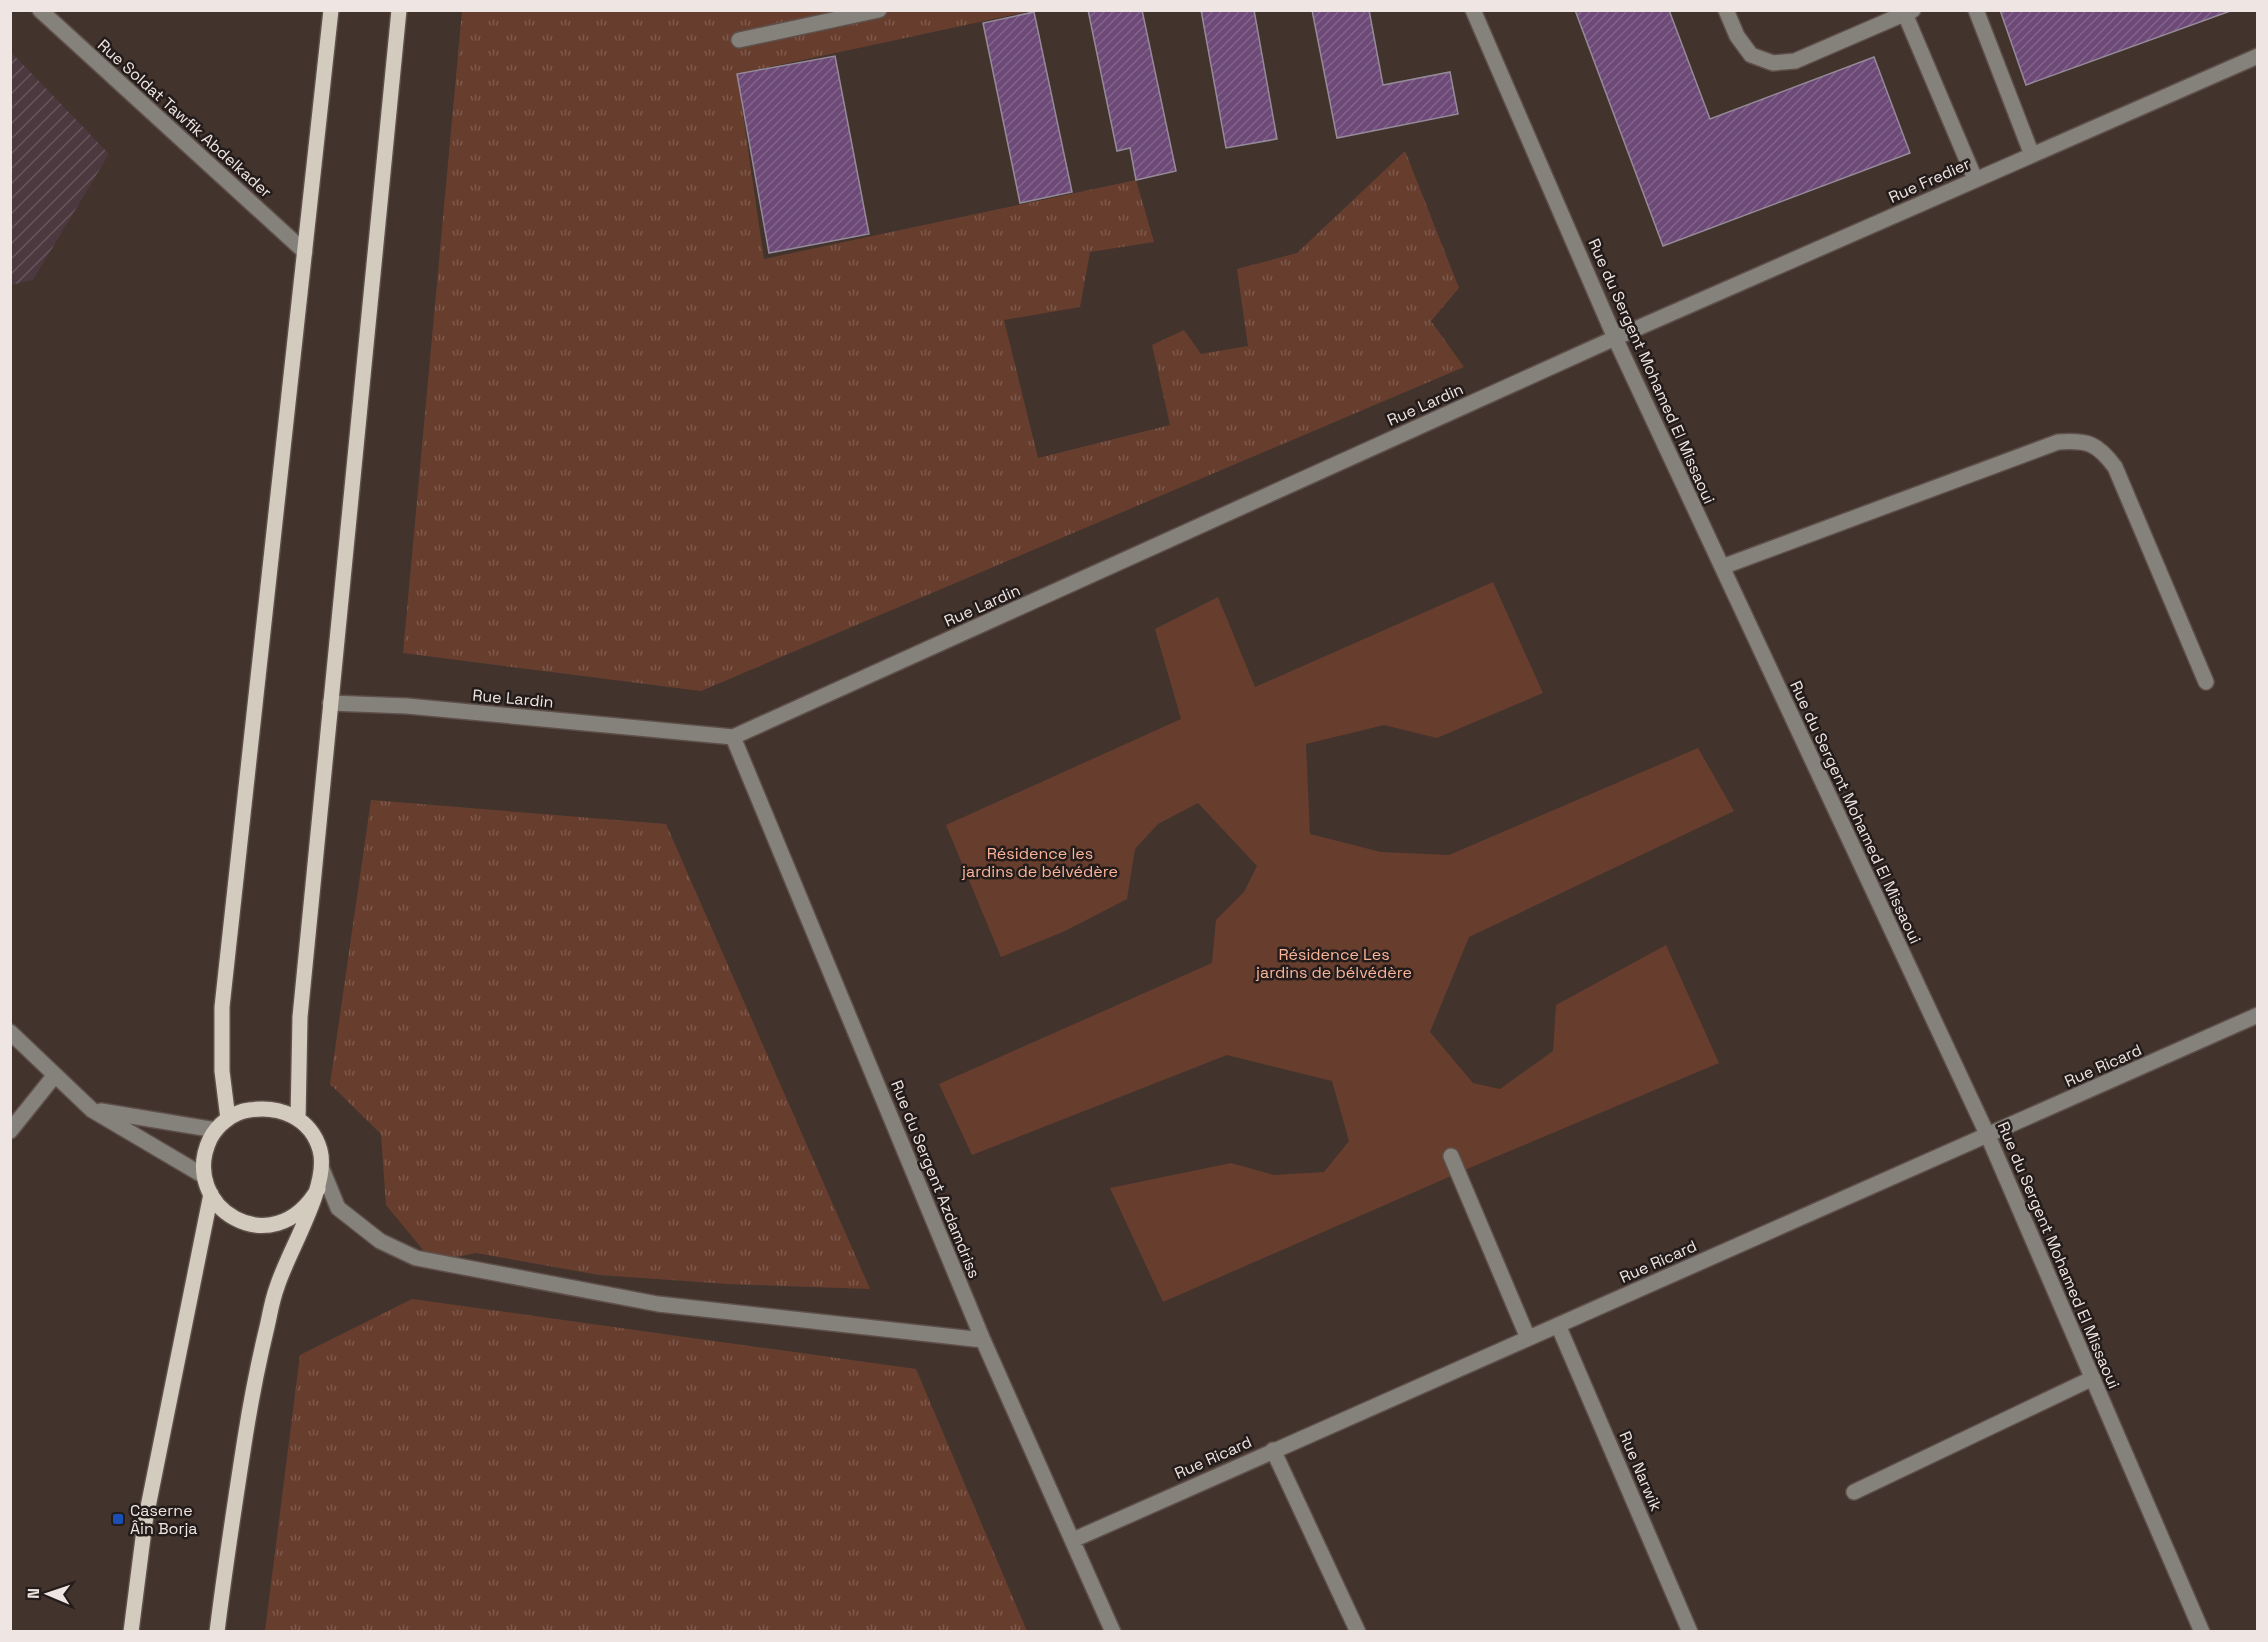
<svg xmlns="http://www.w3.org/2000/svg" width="2268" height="1642" font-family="'Space Grotesk',sans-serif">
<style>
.industrial{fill:url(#industrial-furrows)}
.grass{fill:url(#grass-tufts)}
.park{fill:#673e2e}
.building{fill:url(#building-hatch);stroke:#958a99;stroke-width:1.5}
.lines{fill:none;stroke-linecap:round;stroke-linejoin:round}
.minor-casing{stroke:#5e4f4a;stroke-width:18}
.major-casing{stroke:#5e4f4a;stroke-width:18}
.minor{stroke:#85817b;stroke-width:15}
.major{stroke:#d3cbbe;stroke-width:15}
.transit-dot{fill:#1a4fb4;stroke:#231c1a;stroke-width:2}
.labels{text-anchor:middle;stroke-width:5;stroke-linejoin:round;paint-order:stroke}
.street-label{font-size:16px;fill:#efe5e2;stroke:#231c1a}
.park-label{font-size:16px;fill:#fcb49a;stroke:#231c1a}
.poi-label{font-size:16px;fill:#efe5e2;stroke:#231c1a;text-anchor:start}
</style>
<defs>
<pattern id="industrial-furrows" width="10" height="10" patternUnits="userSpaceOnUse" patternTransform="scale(1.5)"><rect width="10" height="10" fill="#4c383f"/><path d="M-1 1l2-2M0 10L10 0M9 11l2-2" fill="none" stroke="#66555a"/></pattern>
<pattern id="grass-tufts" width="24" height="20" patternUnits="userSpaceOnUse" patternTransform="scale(1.5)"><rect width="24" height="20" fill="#673e2e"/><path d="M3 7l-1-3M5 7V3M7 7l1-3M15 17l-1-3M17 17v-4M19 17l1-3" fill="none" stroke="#7d5a4c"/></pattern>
<pattern id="building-hatch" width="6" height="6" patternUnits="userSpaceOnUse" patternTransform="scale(1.5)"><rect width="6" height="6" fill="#6d4977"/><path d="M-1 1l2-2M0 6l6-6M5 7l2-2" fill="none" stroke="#82638a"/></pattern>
</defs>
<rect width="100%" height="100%" fill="#42332d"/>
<!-- industrial -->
<path class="industrial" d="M11,52L109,154L33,280L11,285Z"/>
<!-- grass -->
<path class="grass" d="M462,11H1031L737,74L764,259L1136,180L1154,242L1090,252L1080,307L1004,320L1038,458L1170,425L1152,345L1184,330L1201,354L1248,346L1237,269L1297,253L1405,151L1459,288L1431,321L1464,367L701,691L403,653Z
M371,800L666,824L870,1289L728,1284L599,1275L476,1253L433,1262L386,1205L381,1134L330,1084Z
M412,1299L916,1369L1027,1631H265L300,1355Z"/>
<!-- park -->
<path class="park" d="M1493,582L1543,693L1437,738L1384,725L1306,744L1310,834L1381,852L1449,855L1698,748L1734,811L1469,937L1430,1032L1473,1083L1500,1089L1553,1051L1556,1005L1666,945L1719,1063L1474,1166L1163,1302L1110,1188L1231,1163L1274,1175L1324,1172L1349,1141L1332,1081L1227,1055L972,1155L939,1084L1212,963L1216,920L1244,892L1257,866L1198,803L1158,824L1135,849L1127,899L1065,931L1001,957L946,825L1181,719L1155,629L1218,597L1255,687Z"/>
<!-- building -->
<path class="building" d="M1088,10H1142L1176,171L1136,180L1130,148L1117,151Z
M1201,10H1254L1277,139L1226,148Z
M1312,10H1369L1383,85L1450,72L1458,114L1337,138Z
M1575,10H1669L1710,119L1874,57L1910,153L1663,246Z
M2000,10H2233L2026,85Z
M1034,12L1072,192L1020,203L983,23Z
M835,56L869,234L769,253L737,74Z"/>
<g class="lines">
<defs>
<path id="minor" d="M40,10L305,252
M1473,10L1615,338L1988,1136L2202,1632
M1726,10L1737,36L1751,55L1773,63L1795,61L1913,10
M1976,10L2032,155
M1905,14L1975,179
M739,40L879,10
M1722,567L2058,442C2088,440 2097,443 2115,467L2206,682
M330,703L407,706L733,737L1615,338L2258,56
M733,737L983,1340L1113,1632
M10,1032L92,1110L204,1176
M101,1111L216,1130
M10,1131L55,1075
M1451,1156L1528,1338
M322,1169L338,1208L380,1241L416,1258L658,1304L983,1340
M1558,1325L1690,1632
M1273,1450L1358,1632
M1854,1492L2093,1378
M1073,1540L2258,1015"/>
<path id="major" d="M228,1119L222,1071V1007L331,10
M298,1119L300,1017L399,10
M131,1632L145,1522L211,1194
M217,1632C225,1567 235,1502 245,1438C251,1400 258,1364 267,1327C270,1314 272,1300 277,1287C288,1251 330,1186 320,1150C311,1118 280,1105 249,1110C233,1112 217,1125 210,1139C178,1207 273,1266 318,1189"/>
</defs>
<!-- minor casing -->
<use href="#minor" class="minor-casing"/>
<!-- major casing -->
<use href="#major" class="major-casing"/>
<!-- minor -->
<use href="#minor" class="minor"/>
<!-- major -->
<use href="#major" class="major"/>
</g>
<!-- markers -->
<rect class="transit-dot" x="112" y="1513" width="12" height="12" rx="3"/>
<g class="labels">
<!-- street labels -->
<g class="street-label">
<text transform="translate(185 118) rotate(42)" y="6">Rue Soldat Tawfik Abdelkader</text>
<text transform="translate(1929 180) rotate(-24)" y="6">Rue Fredier</text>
<text transform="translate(1652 371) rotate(66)" y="6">Rue du Sergent Mohamed El Missaoui</text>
<text transform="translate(1425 404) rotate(-24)" y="6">Rue Lardin</text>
<text transform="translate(982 605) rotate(-24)" y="6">Rue Lardin</text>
<text transform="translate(513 698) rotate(5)" y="6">Rue Lardin</text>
<text transform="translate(1856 812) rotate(65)" y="6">Rue du Sergent Mohamed El Missaoui</text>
<text transform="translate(2103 1065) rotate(-24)" y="6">Rue Ricard</text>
<text transform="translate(936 1179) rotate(68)" y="6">Rue du Sergent Azdamdriss</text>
<text transform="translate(2059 1255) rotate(67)" y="6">Rue du Sergent Mohamed El Missaoui</text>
<text transform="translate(1658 1261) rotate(-24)" y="6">Rue Ricard</text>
<text transform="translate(1213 1457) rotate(-24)" y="6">Rue Ricard</text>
<text transform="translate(1641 1471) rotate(67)" y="6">Rue Narwik</text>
</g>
<!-- park labels -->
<g class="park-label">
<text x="1040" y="859">Résidence les<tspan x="1040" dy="18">jardins de bélvédère</tspan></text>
<text x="1334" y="960">Résidence Les<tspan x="1334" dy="18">jardins de bélvédère</tspan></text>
</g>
<!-- poi labels -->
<g class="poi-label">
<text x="130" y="1516">Caserne<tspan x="130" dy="18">Âin Borja</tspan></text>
</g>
</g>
<!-- border -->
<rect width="2268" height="1642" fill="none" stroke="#efe5e2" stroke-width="24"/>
<!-- north arrow -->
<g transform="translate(48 1594) rotate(272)" stroke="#231c1a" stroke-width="4.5" paint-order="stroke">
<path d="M0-4.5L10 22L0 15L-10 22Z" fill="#efe5e2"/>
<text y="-9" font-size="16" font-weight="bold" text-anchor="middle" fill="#efe5e2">N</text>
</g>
</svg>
